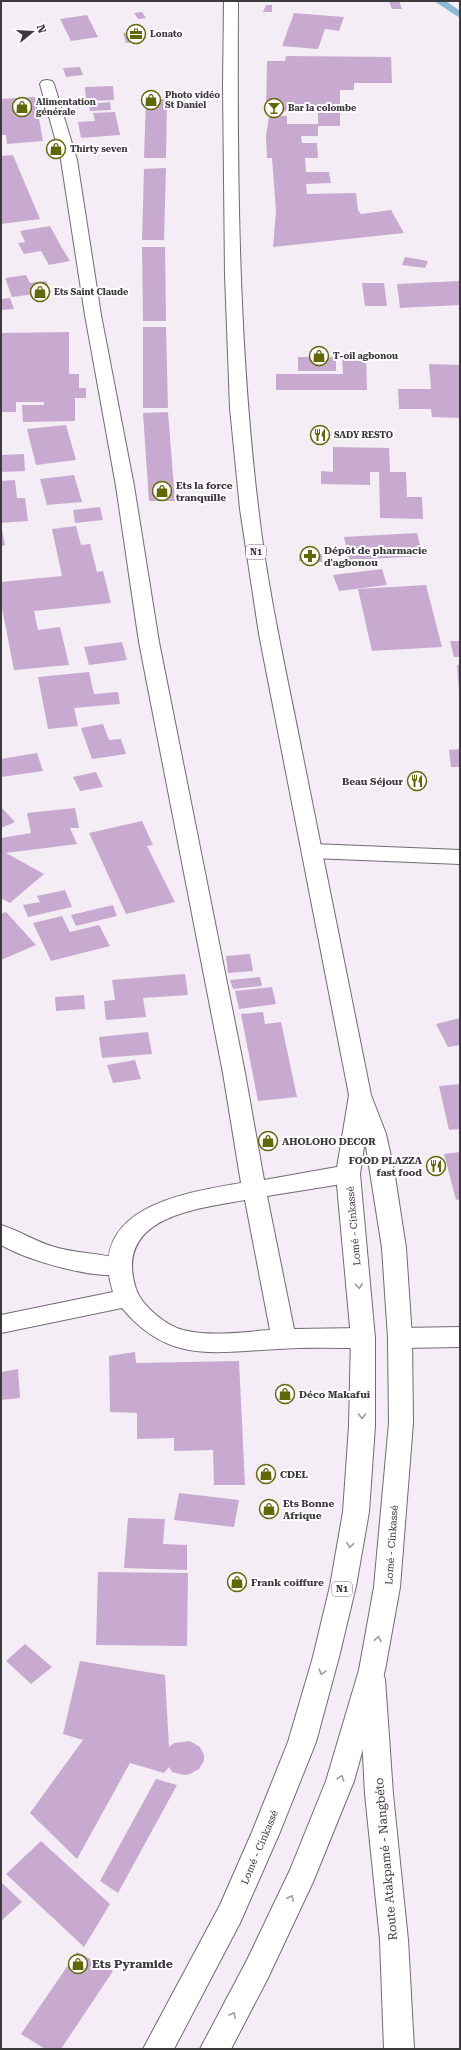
<svg xmlns="http://www.w3.org/2000/svg" width="461" height="2050" font-family="'Roboto Serif',serif">
<style>
.lines{fill:none;stroke-linecap:round;stroke-linejoin:round}
.stream{fill:#8cb9d5;fill-rule:evenodd}
.building{fill:#c8aad0}
.lane-casing{stroke:#726b73;stroke-width:2}
.street-casing{stroke:#726b73;stroke-width:2}
.secondary-casing{stroke:#726b73;stroke-width:2}
.highway-casing{stroke:#726b73;stroke-width:2}
.lane{fill:#fff;fill-rule:evenodd}
.street{fill:#fff;fill-rule:evenodd}
.secondary{fill:#fff;fill-rule:evenodd}
.highway{fill:#fff;fill-rule:evenodd}
.oneway{stroke:#9e9c9e}
.labels{text-anchor:middle;stroke-width:4;stroke-linejoin:round;paint-order:stroke}
.far-poi-label{font-size:9px;font-weight:bold;fill:#3d3a3d;stroke:#fefcfe;text-anchor:start}
.shield{fill:#fefcfe;stroke:#777477;stroke-width:1}
.shield-label{font-size:9px;font-weight:bold;fill:#3d3a3d}
.poi-label{font-size:10px;font-weight:bold;fill:#3d3a3d;stroke:#fefcfe;text-anchor:start}
.street-label{font-size:10px;fill:#3d3a3d;stroke:#fefcfe}
.near-street-label{font-size:12px;fill:#3d3a3d;stroke:#fefcfe}
.near-poi-label{font-size:12px;font-weight:bold;fill:#3d3a3d;stroke:#fefcfe;text-anchor:start}
</style>
<rect width="100%" height="100%" fill="#f4edf6"/>
<g class="lines">
<!-- stream -->
<path class="stream" d="M434,1H446L460,11V18Z"/>
</g>
<!-- building -->
<path class="building" d="M389,1H399L402,9H392Z
M266,5H272V12H263Z
M142,12L146,18L138,19L134,13Z
M294,13L344,17L339,31L325,29L318,49L282,46Z
M87,15L98,37L71,41L60,19Z
M139,32L142,42L126,43L123,33Z
M286,56L391,57L392,83H354V90H340V126H318V136H301L302,143H317L318,158H305L306,172H329L331,183L306,184L307,194L356,193L358,210L361,214L391,210L404,233L273,247L276,211L272,158H267L266,136L269,116H287V124H318V112L266,111L267,61H285Z
M80,67L83,75L66,77L63,68Z
M113,86L114,100L86,101L85,87Z
M35,97L43,141L7,144L6,135H1V99Z
M146,99H167L166,158H144Z
M110,102L111,110L90,111L89,104Z
M115,112L120,135L81,138L78,122L95,121L93,113Z
M13,155L40,219L1,224V156Z
M166,168L164,240H142L144,169Z
M50,226L62,248L70,261L49,265L41,251L24,254L18,243L25,242L20,231Z
M142,247H165L166,321H143Z
M405,257L428,261L425,268L402,265Z
M26,275L30,283L46,281L51,292L12,297L5,278Z
M460,281V305L400,308L397,284Z
M362,283H384L387,306H365Z
M10,298L14,309L1,310V299Z
M143,327H166L168,408H143Z
M69,332V374H79V388H86V398H75V421L23,422L22,405H44V402H16V412H1V333Z
M298,357H336V371H298Z
M342,358H366L367,390H276V374H343Z
M429,364L460,365V418L432,417L431,409H399L398,389H431Z
M168,412L175,501H149L143,413Z
M66,425L76,460L36,465L27,429Z
M333,447L389,448L390,472H406L407,497H422L423,519L380,518L379,472H370V485L321,484V471L333,472Z
M24,454L25,471L1,472V455Z
M74,475L82,502L47,505L40,479Z
M15,480L17,498H25L28,521L1,523V481Z
M100,507L103,520L75,523L73,510Z
M76,526L81,545L90,544L97,572L103,571L111,603L34,611L38,630L60,627L69,665L14,670L1,603V582L62,576L52,529Z
M1,530H2L5,545L1,546Z
M417,533L423,556L349,560L344,537Z
M299,554H322V562L299,561Z
M382,569L387,585L339,591L333,575Z
M426,585L442,647L372,651L358,589Z
M450,641H460V657H454Z
M122,642L127,660L89,665L84,647Z
M457,665H460V691H459Z
M89,672L94,694L118,692L120,704L74,708L78,726L48,729L38,677Z
M103,724L109,740L121,739L126,754L92,759L81,728Z
M460,749V767H451L449,750Z
M37,753L43,771L1,777V759Z
M96,772L103,787L80,791L73,777Z
M1,807L15,822L1,828Z
M75,808L79,828H70L77,844L6,853L44,874L10,903L1,898V838L31,833L27,813Z
M142,821L153,845L147,846L175,902L126,914L89,833Z
M65,890L72,907L28,917L23,905L40,902L37,896Z
M113,905L117,916L76,926L71,915Z
M6,912L36,945L1,960V914Z
M62,916L70,932L99,925L110,946L51,961L33,923Z
M250,954L253,971L228,973L226,956Z
M185,974L188,995L143,998L146,1017L106,1020L104,1001L115,1000L112,980Z
M260,977L262,986L233,989L230,980Z
M272,987L276,1004L239,1009L235,991Z
M84,995L85,1009L56,1011L55,997Z
M263,1012L265,1024L281,1022L297,1097L258,1101L241,1014Z
M460,1018V1045L448,1047L436,1024Z
M148,1032L152,1054L102,1058L99,1037Z
M135,1060L141,1079L113,1083L107,1065Z
M460,1084V1129L449,1130L439,1086Z
M460,1152V1199L456,1200L444,1154Z
M135,1352L136,1363L239,1361L245,1485H214L213,1450L174,1451V1438L137,1439V1413L110,1412L109,1356Z
M18,1369L20,1398L1,1400V1372Z
M179,1493L239,1500L234,1527L174,1520Z
M128,1518L165,1519L163,1544L187,1545V1570L124,1568Z
M98,1572L188,1573L187,1646L96,1645Z
M25,1644L52,1667L31,1684L6,1661Z
M80,1661L165,1675L169,1747L174,1743L190,1741L200,1747L204,1755V1761L199,1769L190,1774L184,1775L172,1772L169,1767L164,1773L130,1763L77,1859L30,1813L83,1740L63,1734Z
M156,1779L177,1785L118,1893L100,1881Z
M41,1841L110,1904L84,1947L6,1874Z
M1,1882L22,1902L1,1921Z
M77,1952L113,1971L61,2049H45L21,2034Z"/>
<g class="lines">
<defs>
<path id="lane" d="M1,1225C21,1231 37,1243 58,1248C81,1254 105,1253 127,1261L131,1267L127,1273C100,1282 26,1260 1,1245Z"/>
<path id="street" d="M47,80L52,81L54,84L77,160L101,315L134,486L159,642L245,1073L264,1180L348,1165L356,1168L360,1174L356,1180L348,1183L267,1196L294,1329L363,1328L372,1331L375,1338L372,1345L363,1348C335,1348 306,1347 278,1349C213,1352 169,1364 122,1308L1,1333V1315L113,1292C86,1208 182,1193 241,1183L223,1073L139,642L116,486L85,315L61,160L40,84L42,81ZM245,1200L270,1330C241,1332 211,1337 183,1330C165,1325 142,1306 136,1289C113,1217 195,1209 245,1200Z
M312,844L460,850V864L312,858L305,856L302,851L305,846Z
M460,1327V1347L400,1348L391,1345L388,1338L391,1331L400,1328Z"/>
<path id="secondary" d="M372,1667L382,1671L385,1679L393,1794L408,1940L414,2049H384L380,1940L365,1794L359,1679L362,1671Z"/>
<path id="highway" d="M224,1H238C237,169 238,339 258,506C267,588 286,670 302,752C325,866 348,981 371,1095L386,1134L394,1170L406,1248L412,1338L413,1423L400,1587L385,1670L354,1781L313,1882L267,1980L231,2049H200L247,1960L290,1870L326,1781L359,1670L374,1587L389,1423L388,1338L382,1248L365,1140L360,1174L375,1338V1426L369,1512L356,1586L339,1657L316,1742L280,1832L240,1923L174,2049H143L220,1905L252,1832L288,1742L313,1657L330,1586L343,1512L349,1426L351,1338L336,1174L349,1095L259,634L240,509L230,408L225,275L223,85Z"/>
</defs>
<!-- lane casing -->
<use href="#lane" class="lane-casing"/>
<!-- street casing -->
<use href="#street" class="street-casing"/>
<!-- secondary casing -->
<use href="#secondary" class="secondary-casing"/>
<!-- highway casing -->
<use href="#highway" class="highway-casing"/>
<!-- lane -->
<use href="#lane" class="lane"/>
<!-- street -->
<use href="#street" class="street"/>
<!-- secondary -->
<use href="#secondary" class="secondary"/>
<!-- highway -->
<use href="#highway" class="highway"/>
</g>
<!-- one-way arrows -->
<defs><path id="oneway-chevron" d="M-2-3.5L2.5 0L-2 3.5" fill="none" stroke-width="1.6" stroke-linecap="round" stroke-linejoin="round"/></defs>
<g class="oneway">
<use href="#oneway-chevron" transform="translate(359 1286) rotate(85)"/>
<use href="#oneway-chevron" transform="translate(362 1416) rotate(91)"/>
<use href="#oneway-chevron" transform="translate(350 1545) rotate(100)"/>
<use href="#oneway-chevron" transform="translate(378 1639) rotate(-79)"/>
<use href="#oneway-chevron" transform="translate(322 1672) rotate(106)"/>
<use href="#oneway-chevron" transform="translate(341 1778) rotate(-72)"/>
<use href="#oneway-chevron" transform="translate(291 1898) rotate(-65)"/>
<use href="#oneway-chevron" transform="translate(233 2015) rotate(-62)"/>
</g>
<!-- icons -->
<defs>
<symbol id="office-ring" viewBox="-11 -11 22 22"><circle r="9.5" fill="#fefcfe" stroke="#626808" stroke-width="1.5"/><path d="M-6-3h4V-5.5h4V-3h4V5H-6ZM-1-4.5V-3h2v-1.5ZM-6 0V1H6V0Z" fill="#626808"/></symbol>
<symbol id="shop-ring" viewBox="-11 -11 22 22"><circle r="9.5" fill="#fefcfe" stroke="#626808" stroke-width="1.5"/><path d="M-5-2.5h2.3a2.7 3.5 0 0 1 5.4 0H5L5.5 6h-11ZM-1.5-2.5h3a1.5 2.3 0 0 0-3 0Z" fill="#626808"/></symbol>
<symbol id="bar-ring" viewBox="-11 -11 22 22"><circle r="9.5" fill="#fefcfe" stroke="#626808" stroke-width="1.5"/><path d="M-6-5H6L.8 .8V4.5H3.5V6h-7V4.5H-.8V.8Z" fill="#626808"/></symbol>
<symbol id="restaurant-ring" viewBox="-11 -11 22 22"><circle r="9.5" fill="#fefcfe" stroke="#626808" stroke-width="1.5"/><path d="M-5-6h1v4h1v-4h1v4h1v-4h1v5L-1.5 .5V6h-2V.5L-5-1ZM5-6V6H3V1.5H1.5Q1.5-4 5-6Z" fill="#626808"/></symbol>
<symbol id="pharmacy-ring" viewBox="-11 -11 22 22"><circle r="9.5" fill="#fefcfe" stroke="#626808" stroke-width="1.5"/><path d="M-2-6h4v4h4v4h-4v4h-4v-4h-4v-4h4Z" fill="#626808"/></symbol>
</defs>
<g fill-rule="evenodd">
<use href="#office-ring" x="125" y="23" width="22" height="22"/>
<use href="#shop-ring" x="140" y="89" width="22" height="22"/>
<use href="#shop-ring" x="11" y="96" width="22" height="22"/>
<use href="#bar-ring" x="263" y="97" width="22" height="22"/>
<use href="#shop-ring" x="45" y="138" width="22" height="22"/>
<use href="#shop-ring" x="29" y="281" width="22" height="22"/>
<use href="#shop-ring" x="308" y="345" width="22" height="22"/>
<use href="#restaurant-ring" x="309" y="424" width="22" height="22"/>
<use href="#shop-ring" x="151" y="480" width="22" height="22"/>
<use href="#pharmacy-ring" x="299" y="545" width="22" height="22"/>
<use href="#restaurant-ring" x="406" y="770" width="22" height="22"/>
<use href="#shop-ring" x="257" y="1130" width="22" height="22"/>
<use href="#restaurant-ring" x="425" y="1155" width="22" height="22"/>
<use href="#shop-ring" x="274" y="1383" width="22" height="22"/>
<use href="#shop-ring" x="255" y="1463" width="22" height="22"/>
<use href="#shop-ring" x="258" y="1498" width="22" height="22"/>
<use href="#shop-ring" x="226" y="1571" width="22" height="22"/>
<use href="#shop-ring" x="67" y="1953" width="22" height="22"/>
</g>
<g class="labels">
<!-- far-poi labels -->
<g class="far-poi-label">
<text x="150" y="37">Lonato</text>
<text x="165" y="98">Photo vidéo<tspan x="165" dy="10">St Daniel</tspan></text>
<text x="36" y="105">Alimentation<tspan x="36" dy="10">générale</tspan></text>
<text x="288" y="111">Bar la colombe</text>
<text x="70" y="152">Thirty seven</text>
<text x="54" y="295">Ets Saint Claude</text>
<text x="333" y="359">T-oil agbonou</text>
<text x="334" y="438">SADY RESTO</text>
</g>
<!-- shield labels -->
<g class="shield">
<rect x="246" y="545" width="20" height="14" rx="3"/>
<rect x="332" y="1582" width="20" height="14" rx="3"/>
</g>
<g class="shield-label">
<text x="256" y="555">N1</text>
<text x="342" y="1592">N1</text>
</g>
<!-- poi labels -->
<g class="poi-label">
<text x="176" y="489">Ets la force<tspan x="176" dy="12">tranquille</tspan></text>
<text x="324" y="554">Dépôt de pharmacie<tspan x="324" dy="12">d'agbonou</tspan></text>
<text x="403" y="785" text-anchor="end">Beau Séjour</text>
<text x="282" y="1145">AHOLOHO DECOR</text>
<text x="422" y="1164" text-anchor="end">FOOD PLAZZA<tspan x="422" dy="12">fast food</tspan></text>
<text x="299" y="1398">Déco Makafui</text>
<text x="280" y="1478">CDEL</text>
<text x="283" y="1507">Ets Bonne<tspan x="283" dy="12">Afrique</tspan></text>
<text x="251" y="1586">Frank coiffure</text>
</g>
<!-- street labels -->
<g class="street-label">
<text transform="translate(353 1226) rotate(-95)" y="4">Lomé - Cinkassé</text>
<text transform="translate(391 1545) rotate(-86)" y="4">Lomé - Cinkassé</text>
<text transform="translate(259 1847) rotate(-67)" y="4">Lomé - Cinkassé</text>
</g>
<!-- near-street labels -->
<g class="near-street-label">
<text transform="translate(386 1859) rotate(-95)" y="4">Route Atakpamé - Nangbéto</text>
</g>
<!-- near-poi labels -->
<g class="near-poi-label">
<text x="92" y="1968">Ets Pyramide</text>
</g>
</g>
<!-- border -->
<rect width="461" height="2050" fill="none" stroke="#3d3a3d" stroke-width="4"/>
<!-- north arrow -->
<g transform="translate(32 32) rotate(72)" stroke="#fefcfe" stroke-width="3" paint-order="stroke">
<path d="M0-3L7 15L0 10L-7 15Z" fill="#3d3a3d"/>
<text y="-6" font-size="11" font-weight="bold" text-anchor="middle" fill="#3d3a3d">N</text>
</g>
</svg>
